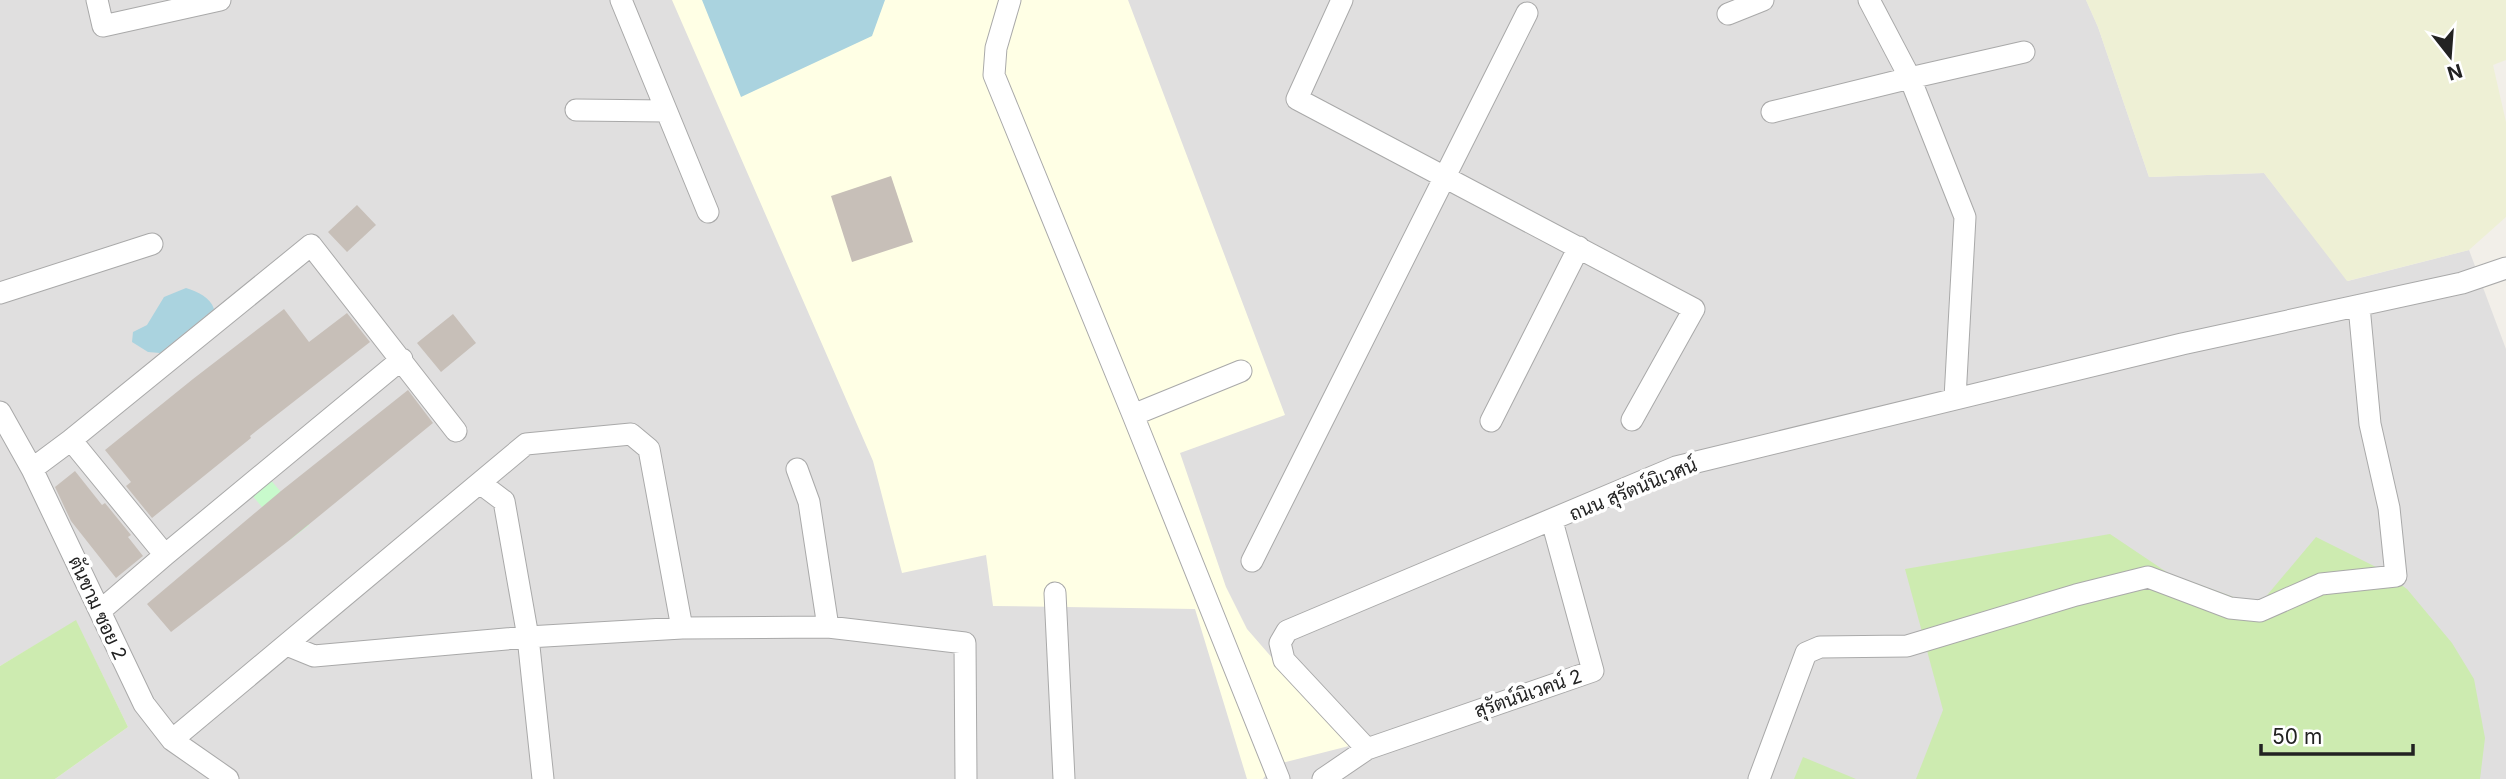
<svg xmlns="http://www.w3.org/2000/svg" width="2506" height="779" font-family="Inter,Sarabun,sans-serif">
<style>
.residential{fill:#e0dfdf}
.education{fill:#ffffe5}
.farmland{fill:#eef0d5}
.grass{fill:#cdebb0}
.park{fill:#c8facc}
.water{fill:#aad3df}
.building{fill:#c7bfb8}
.lines{fill:none;stroke-linecap:round;stroke-linejoin:round}
.minor-casing{stroke:#a9a9a9;stroke-width:23}
.minor{stroke:#fff;stroke-width:21}
.labels{text-anchor:middle;stroke-width:7;stroke-linejoin:round;paint-order:stroke}
.street-label{font-size:19px;fill:#222;stroke:#fff}
</style>
<rect width="100%" height="100%" fill="#f2efe9"/>
<!-- residential -->
<path class="residential" d="M0,0H2086L2098,27L2149,177L2264,173L2348,281L2469,250L2506,349V779H55L128,727L76,621L0,666Z"/>
<!-- education -->
<path class="education" d="M672,0H1128L1285,415L1180,453L1226,587L1247,629L1349,746L1274,765L1263,779H1247L1195,609L993,606L986,555L902,573L873,461Z"/>
<!-- farmland -->
<path class="farmland" d="M2086,0H2506V60L2493,65L2506,122V217L2469,250L2347,281L2264,173L2149,177L2098,27Z"/>
<!-- grass -->
<path class="grass" d="M2110,534L2168,573L2258,606L2316,537L2376,567L2407,589L2452,643L2474,679L2485,738L2480,779H1916L1943,710L1905,569Z
M76,620L128,727L55,779H0V666Z
M1803,757L1856,779H1794Z"/>
<!-- park -->
<path class="park" d="M269,478L309,525L290,540L251,494Z"/>
<!-- water -->
<path class="water" d="M702,0H885L872,36L741,97Z
M186,288C198,292 210,297 214,309L160,353L148,352L132,342L133,332L147,325L164,297Z"/>
<!-- building -->
<path class="building" d="M891,176L913,242L852,262L831,196Z
M357,205L376,225L347,252L328,232Z
M284,309L309,342L347,313L370,342L250,436L251,438L152,518L126,486L131,482L105,450L193,379Z
M453,314L476,343L441,372L417,343Z
M408,390L433,423L291,539L171,632L147,604L281,491Z
M75,471L102,505L105,503L131,535L128,537L143,556L116,578L71,521L55,487Z"/>
<g class="lines">
<defs>
<path id="minor" d="M97,0L103,26L220,0
M621,0L708,212
M1010,0L996,48L994,75L1133,415L1279,779
M1342,0L1297,99L1694,309L1632,420
M1869,0L1910,78L1965,217L1955,398
M1728,14L1763,0
M576,110L666,111
M1772,112L1910,78L2024,52
M0,293L152,244
M0,412L32,469L144,704L172,740L228,779
M1133,415L1241,371
M1491,421L1579,247
M71,440L165,555
M32,469L71,440L311,245L456,431
M797,469L809,502L828,627
M480,483L504,501L528,637L543,779
M1252,561L1527,13
M1055,593L1064,779
M100,611L165,555L402,359
M287,645L314,656L528,637L682,628L828,627L965,643L966,779
M172,740L526,444L631,434L649,449L682,628
M1367,749L1284,660L1280,643L1287,631L1676,467L2182,344L2462,283L2506,268
M1323,779L1367,749L1593,671L1552,521
M1759,779L1806,653L1820,647L1907,646L2076,595L2148,577L2230,608L2260,611L2321,584L2396,576L2389,508L2370,424L2359,306"/>
</defs>
<!-- minor casing -->
<use href="#minor" class="minor-casing"/>
<!-- minor -->
<use href="#minor" class="minor"/>
</g>
<g class="labels">
<!-- street labels -->
<g class="street-label">
<text transform="translate(1633 489) rotate(-22)" y="7">ถนน สุรัตน์นิเวศน์</text>
<text transform="translate(98 608) rotate(65)" y="7">ตันขาม ซอย 2</text>
<text transform="translate(1528 693) rotate(-19)" y="7">สุรัตน์นิเวคน์ 2</text>
</g>
</g>
<!-- north arrow -->
<g transform="translate(2450 56) rotate(163)" stroke="#ffffff" stroke-width="5" paint-order="stroke">
<path d="M0-5L12 26L0 18L-12 26Z" fill="#222222"/>
<text y="-10" font-size="19" font-weight="bold" text-anchor="middle" fill="#222222">N</text>
</g>
<!-- scale -->
<path d="M2261 744v10h152v-10" fill="none" stroke="#222222" stroke-width="3.5"/>
<text x="2272" y="744" font-size="21" fill="#222222" stroke="#ffffff" stroke-width="5" paint-order="stroke">50 m</text>
</svg>
